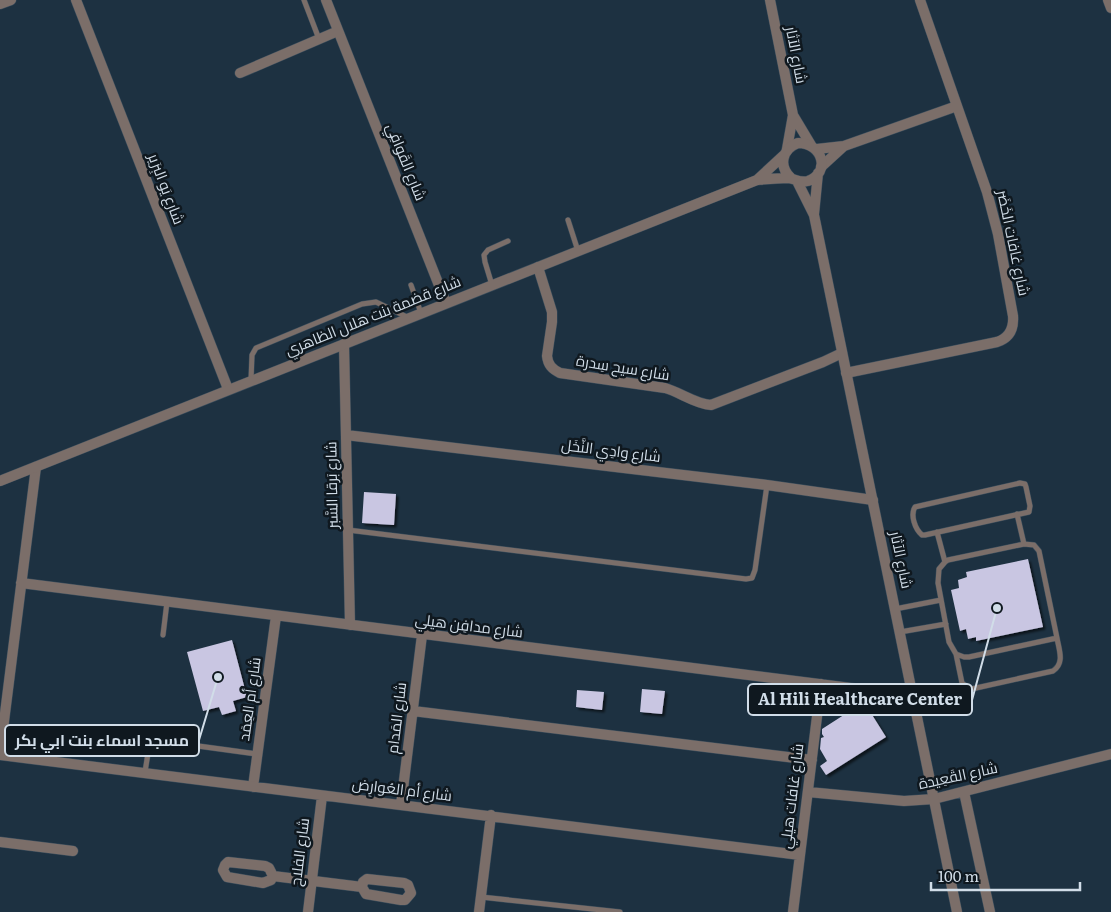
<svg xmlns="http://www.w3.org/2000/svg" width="1111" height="912" font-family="Literata,Cairo,serif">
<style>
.building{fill:#c9c6e2;filter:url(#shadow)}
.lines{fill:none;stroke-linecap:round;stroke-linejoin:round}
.service-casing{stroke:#3a4d5c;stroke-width:6}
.minor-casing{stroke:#3a4d5c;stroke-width:11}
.tertiary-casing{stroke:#3a4d5c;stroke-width:11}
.service{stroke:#7b6e69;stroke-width:5}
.minor{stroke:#7b6e69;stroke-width:10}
.tertiary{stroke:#7b6e69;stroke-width:10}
.labels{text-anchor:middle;stroke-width:5;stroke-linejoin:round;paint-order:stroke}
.street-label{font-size:15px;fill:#d1dde8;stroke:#0f181f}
.leader{fill:none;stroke:#d1dde8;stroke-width:2}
.callout-dot{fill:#d1dde8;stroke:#0f181f;stroke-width:2}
.callout{fill:#0f181f;stroke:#d1dde8;stroke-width:2}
.callout-label{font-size:16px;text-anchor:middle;font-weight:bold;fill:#d1dde8}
</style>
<defs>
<filter id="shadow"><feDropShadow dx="2.5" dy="2.5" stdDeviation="1" flood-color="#0009"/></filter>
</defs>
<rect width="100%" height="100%" fill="#1d3141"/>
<!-- building -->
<path class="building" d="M364,492L396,494L394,525L362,523Z
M1028,559L1043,627L976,641V637L968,639L966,629L960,631L951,590L959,588L958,580L967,577L966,572Z
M232,640L247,697L233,701L236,711L222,715L219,707L203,711L187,652Z
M642,689L665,691L662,714L640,712Z
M577,690L604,692L602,710L576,707Z
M864,702L886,737L826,775L820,766L827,761L820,749L821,738L824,737L822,734V729Z"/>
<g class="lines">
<defs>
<path id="service" d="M304,0L319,39
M568,220L578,251
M411,285L421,313
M492,285L485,262L484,255L488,250L508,241
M251,380L252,355L256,348L362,304L376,302L409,318
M1020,483L1025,484L1026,487L1030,506L1029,512L925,535H922C915,529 910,515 915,507Z
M1017,514L1024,544
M348,530L746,579L752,578L755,570L767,485
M937,532L945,562
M895,609L941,600
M900,632L946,624
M163,635L167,602
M956,654L964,657H969L1057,638L1039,551L1034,545L1024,544L948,560L945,562L939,569L938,583L949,642L956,654L962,683L970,689L976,688L1053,671C1065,663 1059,650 1057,638
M145,772L149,747L150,743L154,740L257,754
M481,897L620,912"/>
<path id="minor" d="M76,0L228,389
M326,0L446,303
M770,0L793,115L811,145
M1108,0L1111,8
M0,4L11,0
M240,73L338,31
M787,149L793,115
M817,149L844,146L957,106
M821,167L844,146
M538,267L552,312V322L547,356C548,365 552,369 560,373L665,388C680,392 695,404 711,405L823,362L842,353
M344,344L350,625
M846,373L997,342C1009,338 1014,329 1013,316L998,234L987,192L920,0
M346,435L767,485L873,500
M21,583L914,696
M413,711L812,760
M0,753L36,467
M0,755L800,855
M253,787L276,616
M808,792L904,801L934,799L1111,754
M964,792L990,912
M401,805L422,635
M0,842L73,851
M228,862L265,866L269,868L273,876L271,880L263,883L227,877L223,870L225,865Z
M273,876L362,887
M367,879L404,883L408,885L411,893L405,900H401L366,894L362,887L363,882Z
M308,912L322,796
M479,912L491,815
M793,912L821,684"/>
<path id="tertiary" d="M757,180L784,155
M797,181L814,215L957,912
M814,214L818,173
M0,481L757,180C768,179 778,178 789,178C795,179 800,183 808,181C831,173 823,143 798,143C782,149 778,166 791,178"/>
</defs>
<!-- service casing -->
<use href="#service" class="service-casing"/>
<!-- minor casing -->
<use href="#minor" class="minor-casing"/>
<!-- tertiary casing -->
<use href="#tertiary" class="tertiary-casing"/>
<!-- service -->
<use href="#service" class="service"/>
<!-- minor -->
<use href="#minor" class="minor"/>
<!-- tertiary -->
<use href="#tertiary" class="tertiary"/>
</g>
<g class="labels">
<!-- street labels -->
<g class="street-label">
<text transform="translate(796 55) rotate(79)" y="5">شارع الآثار</text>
<text transform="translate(406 162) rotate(68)" y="5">شارع القَوافِي</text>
<text transform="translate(166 189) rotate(69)" y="5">شارع يَو البِرَير</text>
<text transform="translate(1013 243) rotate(78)" y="5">شارع غافات الخَضَر</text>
<text transform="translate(373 316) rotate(-22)" y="5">شارع قضمة بنت هلال الظاهري</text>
<text transform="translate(623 368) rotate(9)" y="5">شارع سيح سِدرة</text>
<text transform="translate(611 451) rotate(7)" y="5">شارع وادِي النَّخَل</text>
<text transform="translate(332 485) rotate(-91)" y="5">شارع بَرقا السَّبر</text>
<text transform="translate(901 560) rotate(78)" y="5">شارع الآثار</text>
<text transform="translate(469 626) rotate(7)" y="5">شارع مدافِن هيلي</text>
<text transform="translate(250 699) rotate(-82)" y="5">شارع أم العِمَد</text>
<text transform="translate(397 718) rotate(-83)" y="5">شارع المَدام</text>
<text transform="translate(958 776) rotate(-12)" y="5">شارع القَعِيدة</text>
<text transform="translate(402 790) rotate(7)" y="5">شارع أم العُوارِض</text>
<text transform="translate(792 796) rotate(-83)" y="5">شارع غافات هيلي</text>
<text transform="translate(300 852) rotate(-83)" y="5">شارع الفلاح</text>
</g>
</g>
<!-- callouts -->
<path class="leader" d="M997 608L972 700M218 677L199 740"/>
<g class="callout-dot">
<circle cx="997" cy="608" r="5"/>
<circle cx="218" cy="677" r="5"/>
</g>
<g class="callout">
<rect x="748" y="684" width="224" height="31" rx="5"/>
<rect x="5" y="725" width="194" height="31" rx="5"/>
</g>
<g class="callout-label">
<text x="860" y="705">Al Hili Healthcare Center</text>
<text x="102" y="746">مسجد اسماء بنت ابي بكر</text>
</g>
<!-- scale -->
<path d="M931 882v8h149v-8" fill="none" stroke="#d1dde8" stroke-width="2.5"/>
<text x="938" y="882" font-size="15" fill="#d1dde8" stroke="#0f181f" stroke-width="4" paint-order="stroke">100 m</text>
</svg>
